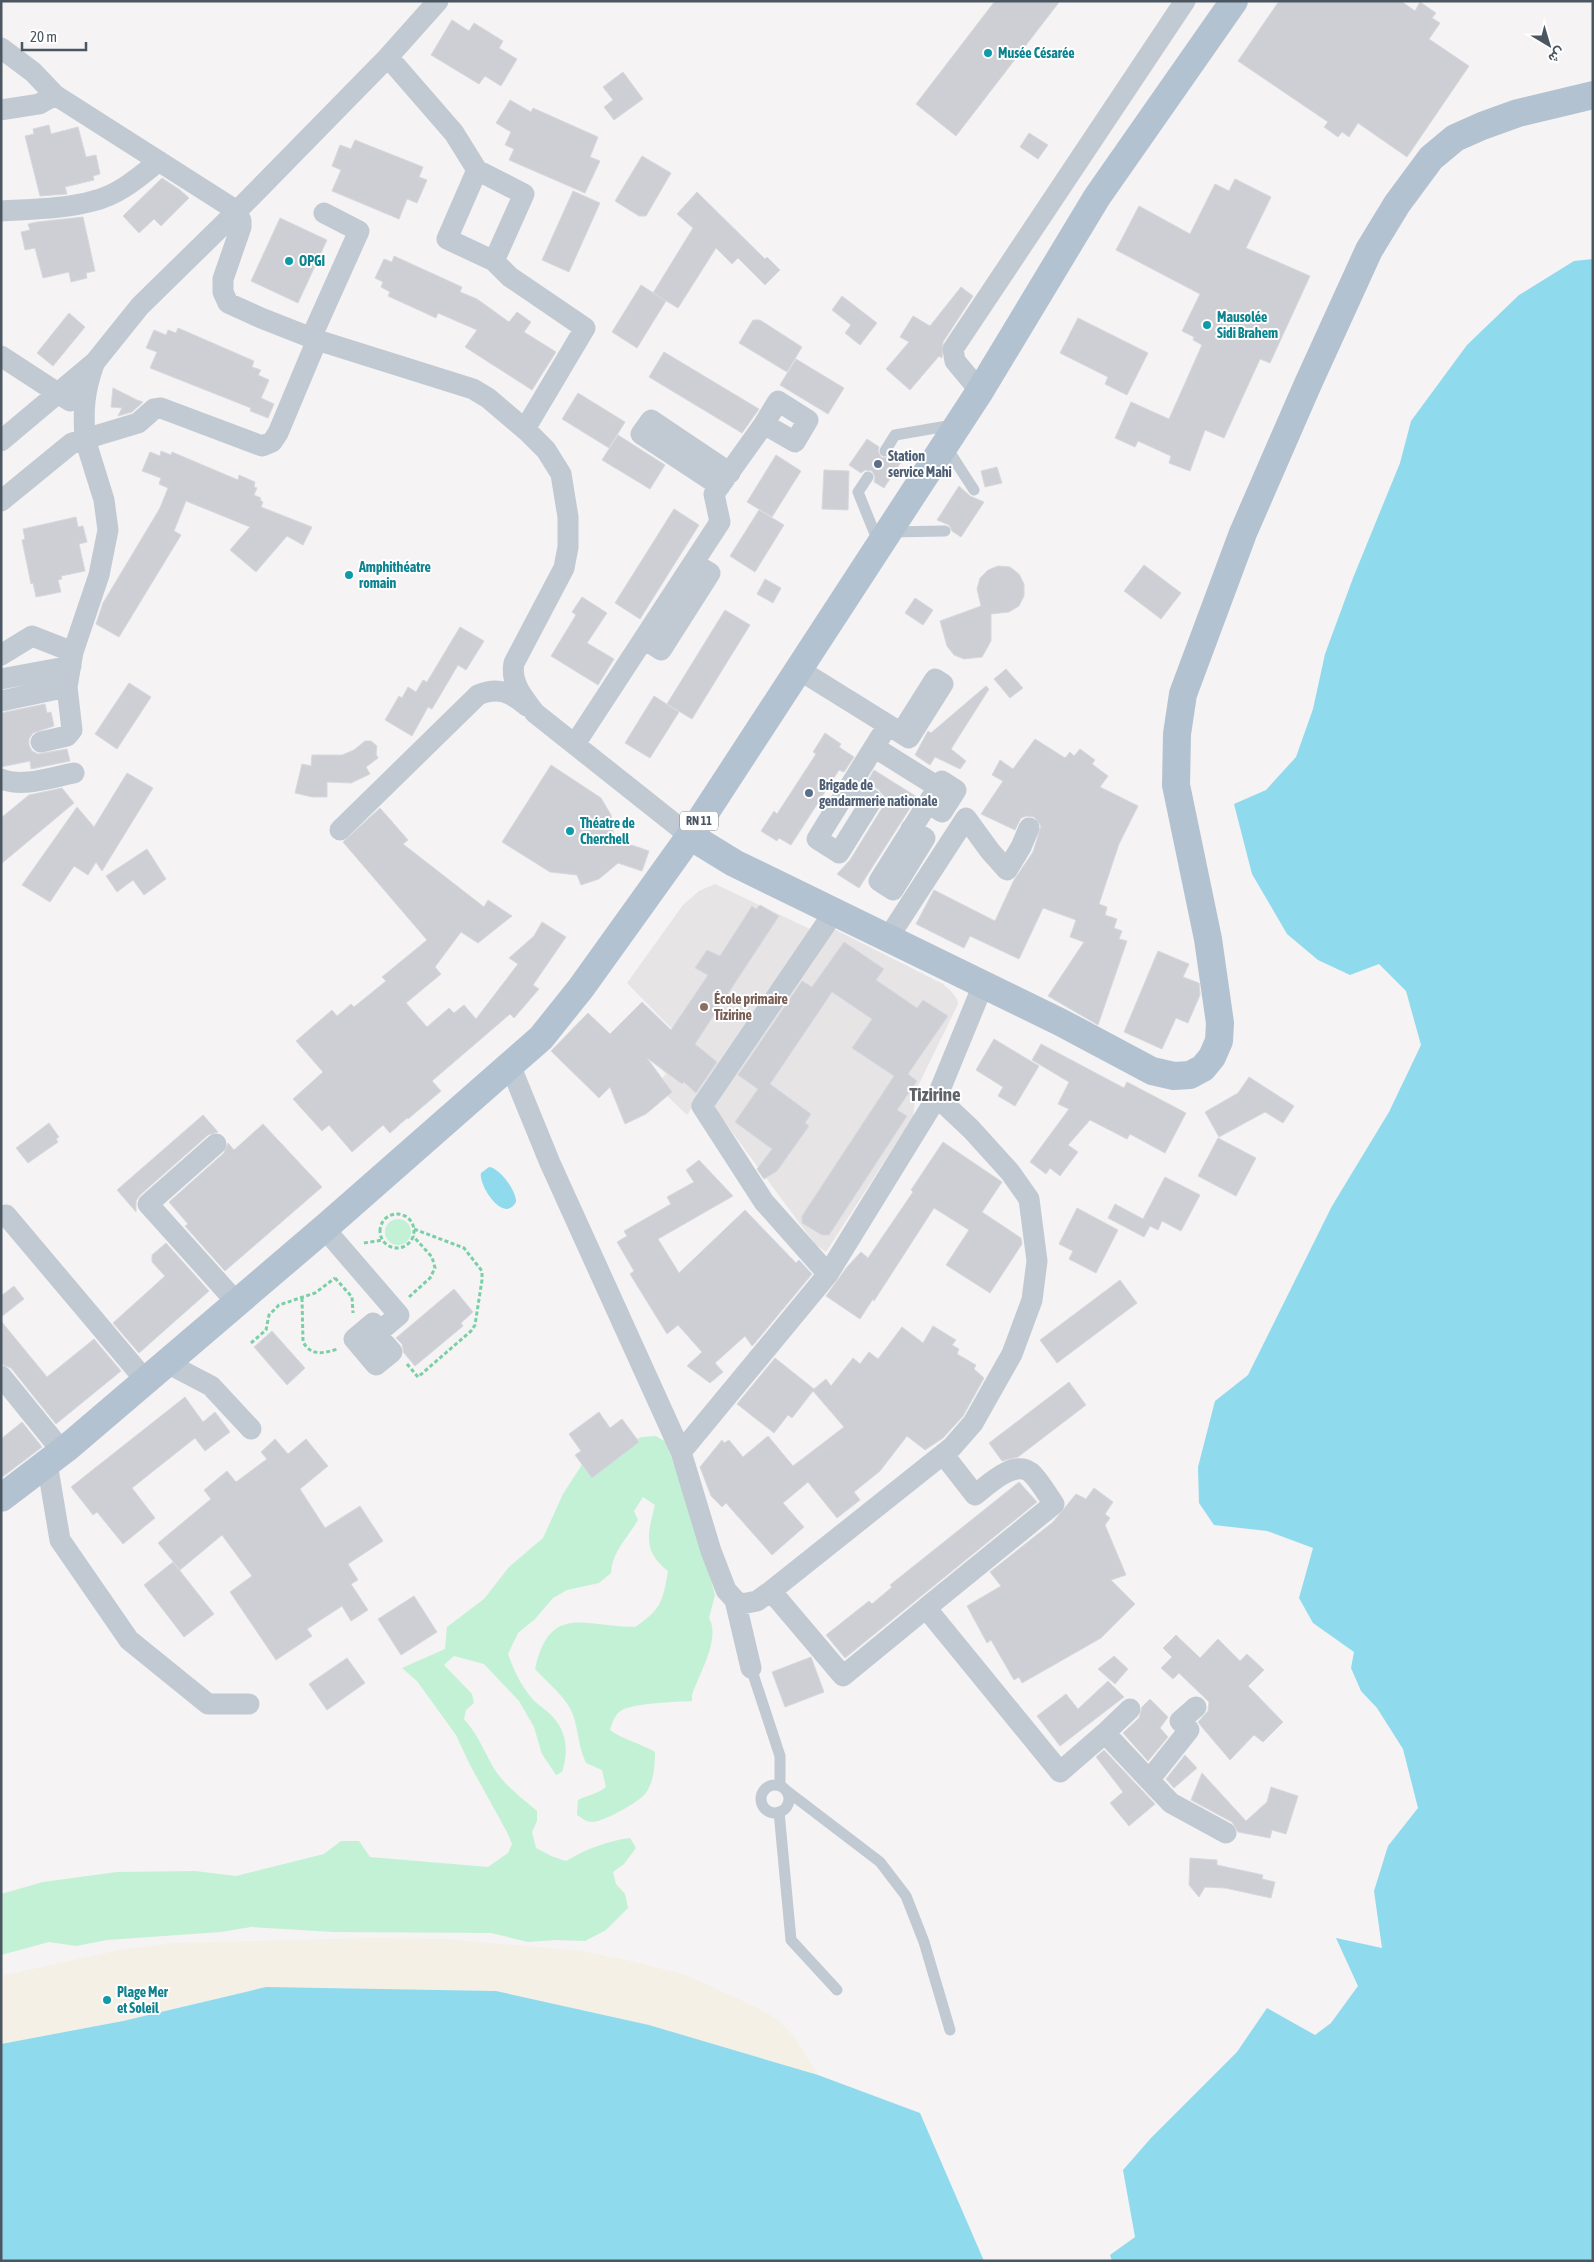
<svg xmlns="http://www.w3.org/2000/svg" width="1594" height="2262" font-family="'Asap Condensed',Vazirmatn,sans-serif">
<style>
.education{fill:#e6e4e5}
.green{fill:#c3f1d5}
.sand{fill:#f5f0e5}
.water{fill:#90daee}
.building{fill:#cdcfd5;stroke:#d7d9de}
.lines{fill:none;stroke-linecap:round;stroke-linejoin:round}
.path{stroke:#7ad0a6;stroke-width:3;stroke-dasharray:4 2.5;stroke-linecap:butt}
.service{stroke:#c1cad2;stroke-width:11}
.minor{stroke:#c1cad2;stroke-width:21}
.primary{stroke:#b3c2d1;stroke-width:28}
.culture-dot{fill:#0f9aa8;stroke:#fff;stroke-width:2}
.service-dot{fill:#5c6f8a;stroke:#fff;stroke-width:2}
.education-dot{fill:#8d6e63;stroke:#fff;stroke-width:2}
.labels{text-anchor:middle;stroke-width:4;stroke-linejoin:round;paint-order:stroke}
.shield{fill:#fff;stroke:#808990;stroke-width:1}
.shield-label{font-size:12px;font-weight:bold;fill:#4a5661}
.culture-label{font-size:14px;font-weight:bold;fill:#0d838f;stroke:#fff;text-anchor:start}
.service-label{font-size:14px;font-weight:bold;fill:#4e5e75;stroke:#fff;text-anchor:start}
.education-label{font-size:14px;font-weight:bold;fill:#785e54;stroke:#fff;text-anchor:start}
.district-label{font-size:19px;font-weight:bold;fill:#5f6368;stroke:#fff}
</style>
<rect width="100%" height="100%" fill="#f5f3f3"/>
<!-- education -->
<path class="education" d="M715,884L810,929L687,1115L656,1085L666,1074L649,1056L673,1030L627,983L683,905L699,891Z
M834,929L943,984L951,991L957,999L958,1004L916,1090L913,1117L826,1252L815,1244L712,1105Z"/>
<!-- green -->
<path class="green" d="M385 1232a13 13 0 1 1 26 0a13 13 0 1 1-26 0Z
M656,1436L666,1442L703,1549L715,1595L709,1618C721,1638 699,1674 692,1695V1701C676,1702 635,1703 622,1710C615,1714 612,1723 610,1730C624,1740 640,1743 655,1752C655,1765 654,1781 646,1793C639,1802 602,1823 591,1822C585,1821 582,1818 577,1815L578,1800C588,1795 598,1794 606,1787L602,1770L586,1763C579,1747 579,1738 575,1721C570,1700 550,1685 535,1669C550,1602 585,1627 635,1627C661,1610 663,1601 668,1571C642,1551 648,1533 655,1505L643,1497L634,1511L638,1520C628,1537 612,1552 611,1573L599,1583L567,1590L553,1598L535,1619L518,1633L508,1654C513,1668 520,1684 530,1696C535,1703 544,1708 550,1714C567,1730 569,1751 562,1772L556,1775L542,1754L534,1727L519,1701L484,1664L454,1656L444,1665L472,1694L474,1703L466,1710L464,1719C479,1735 485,1755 497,1773C508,1788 523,1799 537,1811V1821L532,1832L536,1848L551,1856L566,1861C586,1849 607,1841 630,1838L636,1848L624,1864L613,1872L616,1884L625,1894L628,1908L606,1930L585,1941L556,1940L528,1942L491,1933L333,1932L251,1927L221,1932L107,1940L76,1946L49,1942L1,1955V1894L43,1882L117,1872L195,1871L236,1876L324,1854L341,1841H359L370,1857L488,1867L508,1853L512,1844L507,1832L470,1765L456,1735L417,1681L402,1668L445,1649L447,1627L484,1599L509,1567L543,1538L563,1494L583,1463L605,1451L642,1437Z"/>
<!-- sand -->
<path class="sand" d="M374,1938L445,1939L582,1951L631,1961L686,1975L760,2009L779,2021L795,2038L818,2075L649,2025L495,1991L266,1987L123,2021L1,2044V1976L119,1950L176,1943Z"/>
<!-- water -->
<path class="water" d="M1593,259V2261H1112L1110,2255L1135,2237L1123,2170L1151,2138L1237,2052L1267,2008L1315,2035L1331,2023L1358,1986L1336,1938L1382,1948L1374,1891L1388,1846L1418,1808L1403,1749L1377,1708L1361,1691L1351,1668L1354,1652L1313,1623L1299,1598L1313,1548L1267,1531L1214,1525L1199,1503L1198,1467L1215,1401L1248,1375L1332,1206L1389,1112L1421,1045L1406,991L1379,964L1350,975L1318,960L1287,934L1252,874L1234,804L1266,790L1296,757L1313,709L1325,654L1353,578L1400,463L1411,421L1467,345L1519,295L1574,261Z
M489,1167C500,1168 517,1192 516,1202C503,1225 478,1184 481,1173Z
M266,1987L496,1991L649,2025L818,2075L920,2113L984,2261H1V2044L123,2021Z"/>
<!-- building -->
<path class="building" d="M995,1H1060L956,136L916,104Z
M1279,1H1401L1415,11L1420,2L1436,13L1432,18L1440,23L1429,39L1469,66L1407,157L1358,123L1349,137L1342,132L1338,137L1324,127L1328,122L1238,61Z
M452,20L469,31L474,23L503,41L499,48L517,59L501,86L485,76L479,84L431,55Z
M623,72L643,99L614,120L604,107L613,100L603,87Z
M510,100L531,112L533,108L598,137L590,157L600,161L585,193L509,160L514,149L505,145L511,132L496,123Z
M49,125L51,134L78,127L86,157L96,155L100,174L93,176L94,180L65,187L67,194L40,196L25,136L34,134L33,129Z
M1029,133L1048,145L1038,159L1020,147Z
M355,140L423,167L419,177L427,180L417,203L407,199L399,219L332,191L341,170L332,166L340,145L351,149Z
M642,156L671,173L646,216H639L615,201Z
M162,178L180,190L189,198L161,226L154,219L139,233L123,216Z
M1235,179L1271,197L1246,248L1310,276L1270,363L1260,359L1224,438L1205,430L1190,471L1169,463L1171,456L1138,441L1135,447L1115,438L1131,402L1169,419L1202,345L1193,340L1194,337L1182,331L1200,294L1116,250L1139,206L1190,234L1215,184L1229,191Z
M573,191L600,203L569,272L542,260Z
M697,192L765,259L767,257L780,270L765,285L738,258L732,264L716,248L678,308L653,293L693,228L677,214Z
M83,217L95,271L86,273L87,278L71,282L69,272L43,278L35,248L25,250L21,232L30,230L28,224L37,222Z
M280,218L327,240L298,303L251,281Z
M394,256L462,287L460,292L477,299L509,322L517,312L531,322L524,332L556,352L532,390L465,347L477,330L438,313L436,318L388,296L390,292L381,287L383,282L375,278L384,259L392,262Z
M641,285L666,301L637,348L612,332Z
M961,287L973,296L943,342L942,358L939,356L910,390L886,369L909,342L900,337L913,316L930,326Z
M842,296L877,323L860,345L845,333L851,325L832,310Z
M69,313L85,327L53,366L37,353Z
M1078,318L1148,353L1127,395L1105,384L1108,377L1060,353Z
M753,320H760L802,347L787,372L739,343Z
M178,328L254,361L252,367L261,370L258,375L269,380L261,398L274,404L268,418L250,411L251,408L150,368L157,352L146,348L154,330L166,335L168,330L176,333Z
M664,352L759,409L742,433L649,377Z
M796,359L844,388L828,414L780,385Z
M113,388L137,400L143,402L132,412L118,416L122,408L111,407Z
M578,393L625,422L609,448L562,419Z
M618,435L665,465L650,489L602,460Z
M867,439L879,447L878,451L881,457L885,458L891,455L901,462L884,488L874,482L875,477L872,471L865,470L861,473L849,465Z
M161,451L171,455L172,452L238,480L239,475L255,482L254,487L257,488L254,495L261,498L260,500L263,502L261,507L312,527L303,545L287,536L256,572L230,550L250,527L186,501L174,531L181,535L119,637L96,624L103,603L160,508L168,488L159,484L161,478L142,471L150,452L160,456Z
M776,455L801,471L772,517L747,502Z
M997,467L1002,483L985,487L981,471Z
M824,470L849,471L848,510L822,509Z
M959,486L970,496L984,502L961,537L952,531L949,525L937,520Z
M674,509L699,525L640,619L615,603Z
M759,510L784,525L755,572L730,556Z
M76,517L78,527L83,526L87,542L79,544L85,571L61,576L62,579L58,580L61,592L36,597L33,583L31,584L22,540L25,539L23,529Z
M1144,565L1181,593L1161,619L1124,591Z
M998,566L1010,567L1019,574L1024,584V596L1019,606L1009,612L991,614V641L982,657L964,659L954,655L947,646L940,621L981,606L977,589L980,578L988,570Z
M765,579L781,588L773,603L757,594Z
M582,597L607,613L587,643L614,659L598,685L551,656L576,615L572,612Z
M915,598L933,610L923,625L905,613Z
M725,610L750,625L692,719L667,704Z
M460,627L484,641L466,670L458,665L432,709L428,707L412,736L385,720L399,696L402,698L408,687L416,692L423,680L427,682Z
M1006,669L1023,688L1010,698L994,679Z
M129,683L151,697L117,749L95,734Z
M986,686L989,689L951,749L966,761L960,769L935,757L930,765L915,755L928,731L931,733Z
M654,696L679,712L650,758L625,743Z
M45,704L47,713L51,712L54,726L33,733L29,739V745L32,751L38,754L67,749L70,761L31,769L30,761L1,767V713Z
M825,733L841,744L839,747L854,757L844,772L839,770L791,845L779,838L777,841L761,831L774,811L777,814L816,754L813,752Z
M1035,739L1065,758L1070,752L1074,756L1080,749L1095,760L1092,764L1108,776L1100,787L1138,806L1119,844L1099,904L1107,907L1105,915L1117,919L1114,928L1122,931L1119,939L1127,941L1098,1025L1048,996L1084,942L1070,937L1076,920L1043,908L1019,959L970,936L964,948L916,924L934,890L995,921L1014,880L1033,852L1041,826L1034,817L1027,816L1021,818L1015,830L981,814L1003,781L992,775L1000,760L1013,769Z
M365,741H371L377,746L376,754L378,758L366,767L370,774L351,783L327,782V797H312L295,793L302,764L311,766L312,755H342L354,750Z
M551,765L601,798L611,815L614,839L649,851L642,871L618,863L599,879L581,885L577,875L550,872L502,842Z
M874,770L917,797L859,888L837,874L850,860L887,800L879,790L867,782Z
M127,773L153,788L102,871L96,862L88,875L74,866L50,902L22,885L77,807L94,827Z
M62,788L74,803L1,864V818L29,795Z
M380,808L408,840L403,844L484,907L488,900L512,916L478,943L461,932L435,967L441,974L406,1003L427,1027L449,1008L454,1013L464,1005L476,1019L518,964L509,958L534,936L542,922L566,937L533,985L539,989L514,1018L510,1014L432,1081L441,1091L408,1119L407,1118L390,1133L383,1125L352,1152L329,1125L322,1131L293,1099L323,1072L296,1041L332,1010L337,1016L351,1004L354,1007L386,981L382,977L427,940L343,842Z
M147,849L166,879L144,895L133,880L117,892L106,876Z
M760,905L779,916L695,1044L717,1062L696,1093L684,1082L682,1084L647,1058L672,1092L646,1114L625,1124L610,1087L599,1098L551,1051L588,1013L610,1034L642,1002L671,1030L708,975L695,968L707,950L720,956L752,906L756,909Z
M844,942L884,969L876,980L917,1008L923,1000L948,1016L908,1074L917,1081L897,1110L907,1116L829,1235H822L802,1223V1216L894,1076L852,1048L872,1019L832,992L770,1084L811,1114L805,1123L809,1126L777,1171L764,1179L757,1169L772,1149L735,1122L758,1089L738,1075L802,981L812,987Z
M1158,951L1189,964L1183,977L1199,983L1200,995L1188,1023L1176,1018L1162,1049L1124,1032Z
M994,1039L1039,1066L1015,1106L998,1096L1003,1087L976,1070Z
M1041,1044L1124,1088L1127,1082L1186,1113L1165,1153L1130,1134L1127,1139L1090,1120L1068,1145L1078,1152L1060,1176L1050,1168L1046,1174L1030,1162L1069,1109L1058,1104L1069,1082L1032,1060Z
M1249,1077L1294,1106L1283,1123L1265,1112L1219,1137L1205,1112L1238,1093Z
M203,1115L218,1132L208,1135L140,1195L136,1201V1212L117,1190Z
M49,1123L59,1137L56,1139L58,1142L28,1163L16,1148Z
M263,1124L322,1187L225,1271L185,1226L188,1224L169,1202L224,1153L228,1143L234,1150Z
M1218,1138L1256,1158L1236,1196L1198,1176Z
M943,1142L1002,1182L982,1212L1021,1238L1022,1244L990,1293L946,1265L969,1230L934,1208L874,1301L873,1299L860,1319L826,1296L847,1267L861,1252L868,1258L913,1192L911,1190Z
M699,1160L733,1196L658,1239L679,1273L745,1210L796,1263L799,1260L812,1274L754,1344L752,1346L745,1336L715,1363L723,1372L710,1383L687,1366L702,1352L678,1325L667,1334L630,1274L634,1271L617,1242L627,1236L624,1231L671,1204L667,1197L694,1182L686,1170Z
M1165,1177L1200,1195L1181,1231L1162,1221L1158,1230L1150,1226L1144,1237L1108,1218L1115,1204L1143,1219Z
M1077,1208L1118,1230L1096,1273L1069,1259L1073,1251L1059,1244Z
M166,1243L209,1291L139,1353L113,1323L165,1276L152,1262V1255Z
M1120,1280L1137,1303L1057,1363L1040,1340Z
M14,1286L24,1299L1,1317V1296Z
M454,1289L473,1312L461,1323L463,1326L415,1366L404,1353L402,1344L396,1338Z
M1,1321L47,1377L94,1339L121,1371L56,1424L11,1368L1,1364Z
M933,1326L956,1340L952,1345L959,1349L957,1354L976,1365L974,1369L984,1378L963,1416L943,1438L925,1450L907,1436L880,1471L854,1492L860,1500L837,1518L808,1482L783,1503L804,1527L772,1555L726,1503L722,1507L711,1496L700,1467L722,1440L724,1443L729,1440L743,1457L768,1436L793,1466L844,1427L813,1391L792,1418L788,1415L774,1433L737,1404L775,1358L814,1389L826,1379L831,1386L853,1358L860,1364L869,1352L878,1359L902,1327L923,1343Z
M272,1331L305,1368L287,1385L254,1347Z
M1069,1382L1086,1405L1018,1457L1002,1461L989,1443Z
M185,1397L203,1422L215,1412L230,1432L205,1451L195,1438L132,1488L155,1518L123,1544L97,1512L93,1515L71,1487Z
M599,1412L610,1428L622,1419L639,1442L592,1478L575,1455L581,1451L569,1434Z
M22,1422L42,1447L1,1478V1439Z
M275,1439L288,1454L306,1439L328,1466L300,1489L325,1528L360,1506L383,1541L348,1564L358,1580L351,1584L368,1610L351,1621L342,1606L307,1629L312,1636L276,1660L230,1592L252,1576L222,1535L180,1570L158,1543L211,1499L204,1490L227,1471L236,1482L267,1459L261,1452Z
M1019,1482L1037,1502L845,1658L826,1635L869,1601L872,1604L892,1587L890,1585Z
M1094,1488L1113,1502L1105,1514L1110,1518L1105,1525L1126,1575L1111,1580L1135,1604L1101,1638L1022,1683L1019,1677L1014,1680L991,1640L987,1643L967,1606L1001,1586L990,1572L1053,1522L1076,1494L1086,1499Z
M173,1562L214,1614L184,1637L144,1585Z
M414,1596L437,1632L401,1655L378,1619Z
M1176,1635L1200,1658L1218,1639L1240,1661L1247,1654L1264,1670L1248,1686L1283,1722L1263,1742L1254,1735L1230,1760L1201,1726L1198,1722L1208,1711L1209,1702L1179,1673L1173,1679L1161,1668L1172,1657L1163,1648Z
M1114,1656L1128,1669L1115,1684L1098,1669Z
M811,1657L824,1692L785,1707L772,1672Z
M347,1658L365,1683L327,1710L309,1684Z
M1108,1681L1124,1697L1060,1746L1037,1716L1066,1694L1078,1709Z
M1150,1699L1168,1717L1160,1728L1168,1737L1148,1761L1123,1733L1139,1718L1142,1707Z
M1104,1750L1155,1804L1129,1826L1110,1803L1123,1792L1096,1757Z
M1185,1755L1197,1768L1174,1788L1166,1779Z
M1202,1773L1246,1821L1267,1802L1271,1787L1298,1796L1286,1834L1272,1830L1270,1838L1238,1832L1232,1822L1191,1800Z
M1190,1858L1217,1860V1865L1263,1875L1262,1879L1275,1882L1271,1898L1225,1888L1205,1887L1199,1897L1189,1885Z"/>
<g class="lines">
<!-- path -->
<path class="path" d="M380 1231a17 17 0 1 1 34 0a17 17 0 1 1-34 0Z
M364,1243L383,1240
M335,1278L352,1297L353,1313
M409,1297L430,1278L435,1268L432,1257L413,1236
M302,1298L303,1342C312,1357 323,1353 338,1349
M251,1343L266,1330L269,1315L279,1305L315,1293L335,1278
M407,1364L418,1377L471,1331L475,1325L482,1280V1271L464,1248L414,1229"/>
<!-- service -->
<path class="service" d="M945,445L974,490
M885,451L895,435L953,425
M868,477L858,492L879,544
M891,532L945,531
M751,1668L780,1756V1786
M761 1799a14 14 0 1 1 28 0a14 14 0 1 1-28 0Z
M787,1791L880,1862L906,1896L924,1942L950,2030
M779,1812L791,1940L837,1990"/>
<!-- minor -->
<path class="minor" d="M1,48L33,72L55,95L237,211L241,221V227L223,279V292L228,303L261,318L317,340L473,389L488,398L528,432L546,450L561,474L568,517V547L564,568L514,663C510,683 523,697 535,713L690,836
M388,57L454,133L477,170L447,239L494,261L524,194L477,170
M1,110L39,104L55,95
M1,211C32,209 64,209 93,201C119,195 139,177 159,161
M494,261L510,277L585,328L525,429
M311,338L359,231L324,213
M1,356L70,401
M980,391L955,361L953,349L1185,1
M1,441L95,362L140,306L237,211L388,57L438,1
M720,486L641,434L651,420L730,473
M1,501L72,443L85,439C83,410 84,392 94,364
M644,639L661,650L710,573L693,563
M1,655L32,636L73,652
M798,669L901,733L935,679L943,684L909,738L901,733
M1,679L71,666
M1,701L67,687
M41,742L67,736L72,730L67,687L73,652L99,575L108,530L104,500L85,439L138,423L154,409L161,408L262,446L272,442L278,433L317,340
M575,744L720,522L714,494L764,424L795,442L808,420L778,401L764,424
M874,747L938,787L879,881L893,890L925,838L911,829
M1,779C23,788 52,777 74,773
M850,786L872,800L839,853L817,839L881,736
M928,803L942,812L956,790L942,781L938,787
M340,830L478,695C499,686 511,693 527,706
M888,938L966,818L990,851L1007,870L1021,847L1029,828
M510,1065L550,1163L681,1452L711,1551L726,1590L735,1600L751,1668
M216,1144L148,1204L238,1304
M6,1215L146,1381
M324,1228L399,1315L380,1331L373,1323L354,1339L376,1365L392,1352L376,1334L380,1331
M828,1274L764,1202L702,1106L834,912
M167,1363L211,1386L251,1429
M1,1376L62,1451
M681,1452L828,1274L937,1097
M47,1463L60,1540L129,1640L208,1704H249
M771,1591L843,1676L926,1608L1060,1772L1105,1733L1149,1780L1189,1730L1180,1721L1196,1707
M735,1600L742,1604L757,1601L771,1591L952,1447L973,1423L1012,1354L1032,1300L1037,1261L1029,1199L1010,1172L971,1129L937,1097L983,985
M926,1608L1054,1504C1048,1496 1038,1478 1030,1472C1013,1460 988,1485 975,1495L943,1454
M1105,1733L1130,1709
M1149,1780L1171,1803L1226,1833"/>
<!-- primary -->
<path class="primary" d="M690,836L734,863L1060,1022L1152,1071L1174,1076L1190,1075L1203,1068L1212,1057L1219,1041L1220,1023L1208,939L1176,785L1177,734L1183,694L1243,533L1307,386L1369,250L1397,204L1431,158L1455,138L1482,126L1518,113L1593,95
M1,1498L68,1447L328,1225L541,1038L581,988L690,836L980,391L1097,197L1234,1"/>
</g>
<!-- markers -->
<g class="culture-dot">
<circle cx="988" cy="53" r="5"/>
<circle cx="289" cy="261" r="5"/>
<circle cx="1207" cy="325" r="5"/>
<circle cx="349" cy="575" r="5"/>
<circle cx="570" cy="831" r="5"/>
<circle cx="107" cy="2000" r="5"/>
</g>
<g class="service-dot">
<circle cx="878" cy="464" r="5"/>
<circle cx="809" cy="793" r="5"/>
</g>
<circle class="education-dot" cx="704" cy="1007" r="5"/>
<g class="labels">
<!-- shield labels -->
<rect class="shield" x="680" y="811.5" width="38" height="19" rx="4"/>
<g class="shield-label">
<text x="699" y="825">RN 11</text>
</g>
<!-- culture labels -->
<g class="culture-label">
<text x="998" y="58">Musée Césarée</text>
<text x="299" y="266">OPGI</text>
<text x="1217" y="322">Mausolée<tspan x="1217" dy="16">Sidi Brahem</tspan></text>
<text x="359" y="572">Amphithéatre<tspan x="359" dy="16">romain</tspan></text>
<text x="580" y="828">Théatre de<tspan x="580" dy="16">Cherchell</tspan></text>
<text x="117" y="1997">Plage Mer<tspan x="117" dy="16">et Soleil</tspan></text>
</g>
<!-- service labels -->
<g class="service-label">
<text x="888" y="461">Station<tspan x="888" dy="16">service Mahi</tspan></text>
<text x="819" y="790">Brigade de<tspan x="819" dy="16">gendarmerie nationale</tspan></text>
</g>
<!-- education labels -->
<g class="education-label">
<text x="714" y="1004">École primaire<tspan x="714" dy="16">Tizirine</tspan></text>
</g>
<!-- district labels -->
<g class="district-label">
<text x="935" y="1101">Tizirine</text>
</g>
</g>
<!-- border -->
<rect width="1594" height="2262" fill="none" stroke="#4a5661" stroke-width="5"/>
<!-- north arrow -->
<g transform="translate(1549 45) rotate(142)" stroke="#ffffff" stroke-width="4" paint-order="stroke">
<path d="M0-4L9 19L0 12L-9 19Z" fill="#4a5661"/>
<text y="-8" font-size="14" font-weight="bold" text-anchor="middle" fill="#4a5661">ش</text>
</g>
<!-- scale -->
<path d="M22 42v8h64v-8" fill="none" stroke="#4a5661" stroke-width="2.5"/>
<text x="30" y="42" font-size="15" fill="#4a5661" stroke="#ffffff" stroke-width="4" paint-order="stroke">20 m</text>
</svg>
